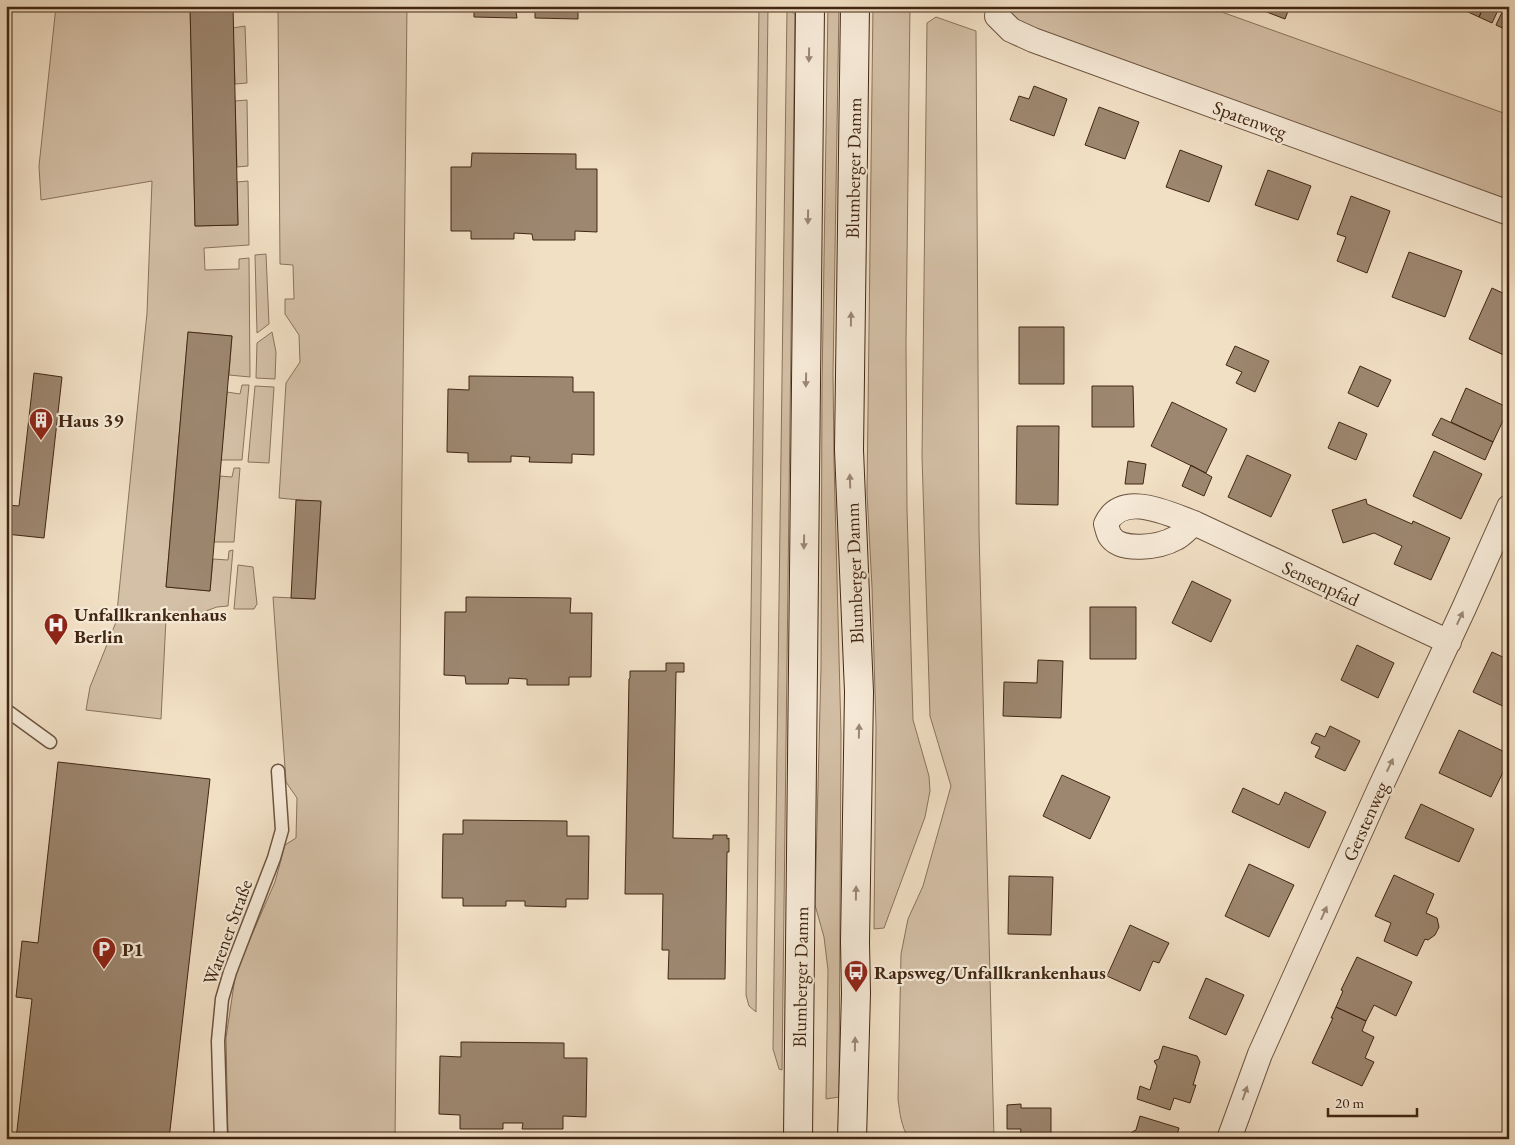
<svg xmlns="http://www.w3.org/2000/svg" width="1515" height="1145" font-family="'EB Garamond',serif">
<style>
.green{fill:#d4c0a7;stroke:#8a735d}
.building{fill:#9d8770;stroke:#412613}
.lines{fill:none;stroke-linecap:round;stroke-linejoin:round}
.lane-casing{stroke:#6d5440;stroke-width:15}
.street-casing{stroke:#6d5440;stroke-width:26}
.secondary-casing{stroke:#412613;stroke-width:30}
.lane{stroke:#f7ebd9;stroke-width:12}
.street{stroke:#f7ebd9;stroke-width:24}
.secondary{stroke:#f7ebd9;stroke-width:28}
.oneway{fill:#9c8876}
.labels{text-anchor:middle;stroke-width:4.5;stroke-linejoin:round;paint-order:stroke}
.street-label{font-size:19px;fill:#412613;stroke:#f7ebd9}
.poi-label{font-size:19px;font-weight:bold;fill:#412613;stroke:#f7ebd9;text-anchor:start}
</style>
<rect width="100%" height="100%" fill="#f2e0c5"/>
<filter id="stains"><feTurbulence type="fractalNoise" baseFrequency=".004" numOctaves="4"/><feColorMatrix values="0 0 0 0 .2 0 0 0 0 .09 0 0 0 0 .02 0 0 0 .5 -.17"/></filter>
<radialGradient id="worn" r=".72"><stop offset=".6" stop-color="#630" stop-opacity="0"/><stop offset="1" stop-color="#630" stop-opacity=".3"/></radialGradient>
<!-- green -->
<path class="green" d="M56,6H190L195,226L238,225L237,182L248,181L249,245L204,248L205,270L239,269V259L249,258L250,377L229,375L232,336L188,332L166,587L210,591L213,559L228,560L229,551L233,550L228,606L217,607L192,616L166,619L161,719L86,710L90,687L116,622L147,313L152,181L41,200L39,166Z
M278,6H407L395,1139H228L226,1038L236,971L275,882L285,845L296,838L297,798L286,782L273,597L315,599L321,502L279,498L286,383L300,362L299,335L285,314V299H294L293,265L280,264Z
M759,6H768L756,1012L749,1006L746,995Z
M828,6H839L833,374L834,461L841,734L839,1097L826,1099L828,970L824,937L815,905L821,668L822,388Z
M873,6H910L906,344L907,509L913,720L929,776L930,791L925,817L884,928L874,929L876,727L872,587L867,493Z
M1006,6H1205L1509,115V204L1037,36L1009,15Z
M787,9L795,14L782,1070L779,1069L773,1049Z
M936,17L976,31L979,531L994,1139H909C901,1126 900,1114 898,1099L901,954L908,919L923,886L951,786L930,716L922,456L927,23Z
M245,26L247,83L235,84L233,28Z
M247,100L248,166L237,167L235,101Z
M266,254L269,324L257,333L255,255Z
M272,332L276,352L275,379L256,378L257,343Z
M242,385H249L242,460H221L227,392L240,394Z
M255,386L274,387L269,463L248,462Z
M234,468H240L234,542H214L220,476L232,477Z
M238,565L253,567L257,604L254,609H234Z"/>
<!-- building -->
<path class="building" d="M190,6H233L238,225L195,226Z
M474,6H599L578,7V19L535,18V12H516L517,18L474,17Z
M1251,6H1290L1285,19Z
M1455,6H1484L1479,17Z
M1484,6H1500L1492,23L1479,17Z
M1505,6H1509V31L1496,25Z
M1034,86L1067,99L1054,136L1010,120L1019,96L1029,99Z
M1099,107L1139,122L1125,159L1085,145Z
M1180,150L1222,166L1209,202L1166,187Z
M472,153L576,154V169H597V232L575,231V240H533L532,234L514,233V239H471V231H451V167H471Z
M1268,170L1311,186L1298,220L1255,205Z
M1351,196L1390,211L1367,273L1337,261L1346,237L1337,234Z
M1409,252L1462,271L1445,317L1392,297Z
M1492,288L1509,296L1508,357L1469,339Z
M1019,327H1064V384H1019Z
M188,332L232,336L210,591L166,587Z
M1235,346L1269,361L1255,392L1236,383L1242,372L1226,365Z
M1360,366L1391,380L1378,407L1348,393Z
M34,373L62,377L44,538L6,534V505L19,506Z
M469,376L573,377V392H594V455L572,454V463L529,462L530,457L511,456V462H468V453L447,452L448,389L469,390Z
M1092,386H1133L1134,427H1092Z
M1466,388L1509,408L1493,442L1451,422Z
M1172,402L1227,429L1206,473L1151,446Z
M1441,418L1493,442L1485,460L1432,435Z
M1339,422L1367,434L1356,460L1328,448Z
M1017,426H1059L1058,505L1016,504Z
M1434,451L1482,474L1461,519L1413,496Z
M1247,455L1291,475L1271,517L1228,497Z
M1128,461L1146,464L1143,484H1125Z
M1191,465L1212,477L1204,496L1182,486Z
M1366,499L1367,504L1412,524L1413,521L1450,538L1431,580L1394,564L1402,546L1374,533L1343,543L1332,510Z
M296,500L321,501L315,599L291,598Z
M1192,581L1231,600L1211,642L1172,623Z
M466,597L571,598L570,613H592L591,677H569V685H527V679L509,678L508,684H466L465,676L444,675L445,612H466Z
M1090,607H1136V659H1090Z
M1357,645L1394,663L1378,698L1341,680Z
M1492,652L1509,660V709L1473,692Z
M1038,660L1063,661L1061,718L1003,716L1004,682L1037,683Z
M666,663H684V672H676L673,838L713,839V835H727V839L729,838V852H727L725,979H668L669,950H662L663,894H625L629,679L630,678V671H666Z
M1330,726L1360,741L1345,771L1315,757L1320,747L1311,743L1316,733L1325,737Z
M1459,730L1509,754V760L1491,797L1439,773Z
M58,762L210,779L169,1139H16L32,999L16,997L22,941L38,943Z
M1062,775L1110,797L1090,839L1043,816Z
M1243,788L1279,805L1285,792L1326,812L1309,848L1232,812Z
M1421,804L1474,829L1459,862L1405,838Z
M463,820L567,821V836H589L588,899H566V907L525,906V901H506V906H463V898H442L443,834H463Z
M1249,864L1294,885L1269,937L1225,916Z
M1394,875L1434,894L1426,913L1437,918L1439,927L1435,935L1428,940L1425,939L1417,956L1384,941L1391,923L1375,916Z
M1009,876L1053,877L1051,935L1008,934Z
M1130,925L1169,943L1159,963L1153,961L1140,991L1107,976Z
M1357,957L1412,982L1396,1016L1374,1005L1366,1021L1336,1007L1343,991L1341,990Z
M1206,978L1244,995L1226,1035L1189,1018Z
M1336,1007L1366,1021L1362,1031L1374,1037L1365,1058L1374,1062L1362,1086L1312,1063L1333,1018H1331Z
M461,1042L564,1043V1058H587L586,1117L563,1116V1129H522L523,1123H503V1129H460V1115L439,1114L440,1056L461,1057Z
M1163,1046L1197,1056L1200,1062L1193,1085H1196L1190,1103L1174,1098L1170,1110L1137,1099L1140,1086L1150,1090L1157,1066L1154,1061L1159,1059Z
M1021,1104V1108H1051V1139H1020L1021,1129H1007V1105Z
M1140,1116L1179,1128L1176,1139H1129L1132,1132L1136,1130Z"/>
<g class="lines">
<defs>
<path id="lane" d="M6,710L50,742
M221,1139L218,1041L222,999L230,972L274,858L282,830L278,771"/>
<path id="street" d="M997,16L1011,30L1033,40L1509,213
M1194,523C1188,528 1182,535 1176,538C1160,547 1121,553 1110,536C1108,533 1107,527 1106,524C1122,490 1169,514 1194,523L1449,642
M1229,1139L1260,1054L1379,790L1464,608L1509,507"/>
<path id="secondary" d="M798,1139L810,6
M852,1139L856,993L855,942L859,692L849,450L855,6"/>
</defs>
<!-- lane casing -->
<use href="#lane" class="lane-casing"/>
<!-- street casing -->
<use href="#street" class="street-casing"/>
<!-- secondary casing -->
<use href="#secondary" class="secondary-casing"/>
<!-- lane -->
<use href="#lane" class="lane"/>
<!-- street -->
<use href="#street" class="street"/>
<!-- secondary -->
<use href="#secondary" class="secondary"/>
</g>
<!-- one-way arrows -->
<defs><path id="oneway-solid" d="M-6-.8H1V-3.2L6.5 0L1 3.2V.8H-6Z" transform="scale(1.25)"/></defs>
<g class="oneway">
<use href="#oneway-solid" transform="translate(809 55) rotate(91)"/>
<use href="#oneway-solid" transform="translate(808 217) rotate(91)"/>
<use href="#oneway-solid" transform="translate(851 319) rotate(-89)"/>
<use href="#oneway-solid" transform="translate(806 380) rotate(91)"/>
<use href="#oneway-solid" transform="translate(850 481) rotate(-92)"/>
<use href="#oneway-solid" transform="translate(804 542) rotate(91)"/>
<use href="#oneway-solid" transform="translate(1460 618) rotate(-65)"/>
<use href="#oneway-solid" transform="translate(859 731) rotate(-89)"/>
<use href="#oneway-solid" transform="translate(1390 765) rotate(-65)"/>
<use href="#oneway-solid" transform="translate(856 893) rotate(-89)"/>
<use href="#oneway-solid" transform="translate(1324 913) rotate(-66)"/>
<use href="#oneway-solid" transform="translate(855 1044) rotate(-89)"/>
<use href="#oneway-solid" transform="translate(1245 1093) rotate(-71)"/>
</g>
<!-- icons -->
<defs>
<symbol id="building-pin" viewBox="-11 -11 22 30"><path d="M0 17L-7.5 6A9.5 9.5 0 1 1 7.5 6Z" fill="#8f2418" stroke="#f7ebd9"/><path d="M-4-6H4V6H1V3H-1V6H-4ZM-2.5-4.3h1.7v1.8h-1.7ZM.8-4.3h1.7v1.8H.8ZM-2.5-1h1.7V.8h-1.7ZM.8-1h1.7V.8H.8Z" fill="#fff"/></symbol>
<symbol id="hospital-pin" viewBox="-11 -11 22 30"><path d="M0 17L-7.5 6A9.5 9.5 0 1 1 7.5 6Z" fill="#8f2418" stroke="#f7ebd9"/><path d="M-5-5h3v3.5h4V-5h3V5h-3V1.5h-4V5h-3Z" fill="#fff"/></symbol>
<symbol id="parking-pin" viewBox="-11 -11 22 30"><path d="M0 17L-7.5 6A9.5 9.5 0 1 1 7.5 6Z" fill="#8f2418" stroke="#f7ebd9"/><path d="M-3.5-5.5H1a3.5 3.5 0 0 1 0 7H-1V5.5H-3.5ZM-1-3.4V-.6H.8a1.4 1.4 0 0 0 0-2.8Z" fill="#fff"/></symbol>
<symbol id="bus-pin" viewBox="-11 -11 22 30"><path d="M0 17L-7.5 6A9.5 9.5 0 1 1 7.5 6Z" fill="#8f2418" stroke="#f7ebd9"/><path d="M-5-6H5V4H4V6H2V4H-2V6H-4V4H-5ZM-3.5-4V0h7V-4ZM-3.5 1.2v1.5H-2V1.2ZM2 1.2v1.5H3.5V1.2Z" fill="#fff"/></symbol>
</defs>
<g fill-rule="evenodd">
<use href="#building-pin" x="27" y="406" width="28" height="38"/>
<use href="#hospital-pin" x="42" y="611" width="28" height="38"/>
<use href="#parking-pin" x="90" y="935" width="28" height="38"/>
<use href="#bus-pin" x="842" y="958" width="28" height="38"/>
</g>
<g class="labels">
<!-- street labels -->
<g class="street-label">
<text transform="translate(1250 119) rotate(20)" y="7">Spatenweg</text>
<text transform="translate(853 168) rotate(-89)" y="7">Blumberger Damm</text>
<text transform="translate(854 573) rotate(-92)" y="7">Blumberger Damm</text>
<text transform="translate(1321 583) rotate(25)" y="7">Sensenpfad</text>
<text transform="translate(1365 821) rotate(-66)" y="7">Gerstenweg</text>
<text transform="translate(227 932) rotate(-70)" y="7">Warener Straße</text>
<text transform="translate(800 977) rotate(-89)" y="7">Blumberger Damm</text>
</g>
<!-- poi labels -->
<g class="poi-label">
<text x="58" y="427">Haus 39</text>
<text x="74" y="621">Unfallkrankenhaus<tspan x="74" dy="22">Berlin</tspan></text>
<text x="122" y="956">P1</text>
<text x="874" y="979">Rapsweg/Unfallkrankenhaus</text>
</g>
</g>
<!-- margin -->
<rect width="1515" height="1145" fill="none" stroke="#f2e0c5" stroke-width="25"/>
<rect x="8" y="8" width="1500" height="1130" fill="none" stroke="#412613" stroke-width="2.5"/>
<rect x="12" y="12" width="1490" height="1120" fill="none" stroke="#412613"/>
<!-- scale -->
<path d="M1328 1108v8h89v-8" fill="none" stroke="#412613" stroke-width="2.5"/>
<text x="1335" y="1108" font-size="15" fill="#412613" stroke="#f7ebd9" stroke-width="4" paint-order="stroke">20 m</text>
<rect width="100%" height="100%" filter="url(#stains)"/>
<rect width="100%" height="100%" fill="url(#worn)"/>
</svg>
